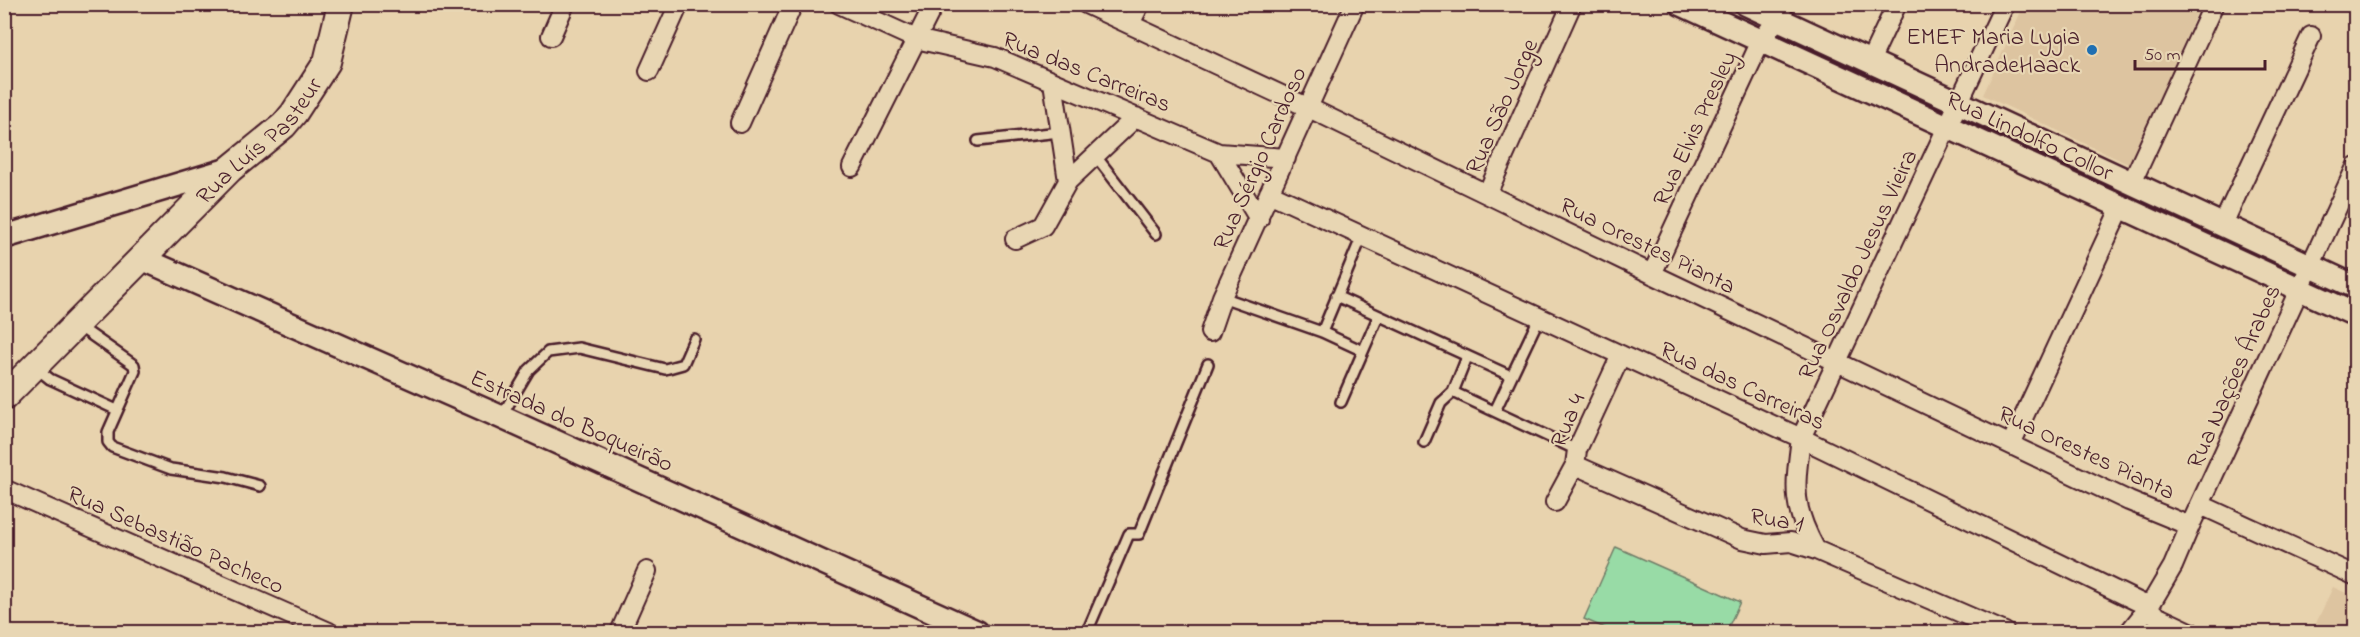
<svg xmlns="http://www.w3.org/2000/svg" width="2360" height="637" font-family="'Indie Flower',sans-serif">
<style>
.built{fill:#ddc4a0}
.green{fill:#98dba6;stroke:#717d68;stroke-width:1.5}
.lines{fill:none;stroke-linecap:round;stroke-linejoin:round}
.service-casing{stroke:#4a1f2b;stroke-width:14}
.minor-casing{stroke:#4a1f2b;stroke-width:22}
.tertiary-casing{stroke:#4a1f2b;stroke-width:27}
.secondary-casing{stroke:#4a1f2b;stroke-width:30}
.service{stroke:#e8d6b3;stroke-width:9}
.minor{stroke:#e8d6b3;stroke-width:18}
.tertiary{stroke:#e8d6b3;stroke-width:22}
.secondary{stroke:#e8d6b3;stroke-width:26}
.poi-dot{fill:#1f6fb2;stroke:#e8d6b3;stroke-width:2}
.labels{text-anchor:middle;stroke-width:4.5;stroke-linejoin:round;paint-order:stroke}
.poi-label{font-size:24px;fill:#4a1f2b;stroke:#e8d6b3;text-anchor:end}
.street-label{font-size:24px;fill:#4a1f2b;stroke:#e8d6b3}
</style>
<rect width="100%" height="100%" fill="#e8d3ae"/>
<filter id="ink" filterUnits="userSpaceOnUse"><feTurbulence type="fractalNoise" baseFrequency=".0167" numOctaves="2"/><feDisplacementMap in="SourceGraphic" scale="12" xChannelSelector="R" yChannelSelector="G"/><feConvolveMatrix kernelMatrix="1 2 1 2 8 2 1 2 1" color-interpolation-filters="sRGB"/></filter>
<g filter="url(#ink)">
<!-- built -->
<path class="built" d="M2024,5H2200L2130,165L1983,95Z
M2333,587L2355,597V632H2312Z"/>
<!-- green -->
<path class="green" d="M1616,547L1740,602L1726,632H1614L1584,619Z"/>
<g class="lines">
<defs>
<path id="service" d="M978,141L1060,132
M1095,155L1156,234
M1336,296L1511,376
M1222,297L1322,332L1363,351
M78,324L87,332L134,365L135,371L108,432V442L112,447L171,469L226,477L260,486
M1322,332L1362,236
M35,367L50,379L117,410
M1453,392L1577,450
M1341,402L1378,317
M1495,411L1539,318
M501,417L529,370L548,352L579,348L665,369L683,364L694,339
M1424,442L1441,403L1453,392L1467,357
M1087,632L1129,534H1139L1208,364"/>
<path id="minor" d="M839,4L916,39L995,57L1219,153L1286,158
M1086,4L1307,107L1652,274L2129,501L2190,526
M1130,24L1140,4
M551,36L565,4
M1870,61L1897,4
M649,71L679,4
M1053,82L1068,181
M740,123L793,4
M1219,153L1259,219
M852,167L934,4
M2132,182L2214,4
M1269,193L1801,438L2149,607L2156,616L2190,632
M1487,194L1572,4
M2222,226L2311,36
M1015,239L1043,226L1068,181L1136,117
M1652,274L1761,41L1777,19L1784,4
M1210,332L1222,297L1355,4
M2011,444L2121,207
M1575,465L1742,539L1766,544L1791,542L1816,550L2005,632
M4,489L329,632
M1555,502L1575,465L1577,450L1621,355
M2201,505L2356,576
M1816,550C1791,505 1795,487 1801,438L2005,4
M620,632L647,571
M2129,632L2149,607L2173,566L2190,526L2356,167"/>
<path id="tertiary" d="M1681,4L2356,315
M1746,4L2356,287
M4,237L230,169
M143,259L501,417L977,632"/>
<g id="secondary">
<path id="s1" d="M4,397L230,169L284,125L294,113L327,62L341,4"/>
</g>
</defs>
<!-- service casing -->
<use href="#service" class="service-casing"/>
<!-- minor casing -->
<use href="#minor" class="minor-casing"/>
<!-- tertiary casing -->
<use href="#tertiary" class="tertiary-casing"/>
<!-- secondary casing -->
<use href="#secondary" class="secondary-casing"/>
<!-- service -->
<use href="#service" class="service"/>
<!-- minor -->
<use href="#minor" class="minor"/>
<!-- tertiary -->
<use href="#tertiary" class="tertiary"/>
<!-- secondary -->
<use href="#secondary" class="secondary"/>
</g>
</g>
<!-- markers -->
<circle class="poi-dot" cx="2092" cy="50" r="6"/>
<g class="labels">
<!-- poi labels -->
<g class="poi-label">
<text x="2080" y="44">EMEF Maria Lygia<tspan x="2080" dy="28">AndradeHaack</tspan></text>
</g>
<!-- street labels -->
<g class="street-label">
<text transform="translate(1087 71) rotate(22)" y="8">Rua das Carreiras</text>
<text transform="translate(1501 106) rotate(-66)" y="8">Rua São Jorge</text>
<text transform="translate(1694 128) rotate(-65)" y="8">Rua Elvis Presley</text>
<text transform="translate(2030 135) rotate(25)" y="8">Rua Lindolfo Collor</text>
<text dy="8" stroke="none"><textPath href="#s1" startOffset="362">Rua Luís Pasteur</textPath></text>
<text transform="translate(1259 158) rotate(-66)" y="8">Rua Sérgio Cardoso</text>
<text transform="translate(1648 245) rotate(26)" y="8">Rua Orestes Pianta</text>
<text transform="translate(1857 264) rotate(-65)" y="8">Rua Osvaldo Jesus Vieira</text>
<text transform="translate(2233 376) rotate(-66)" y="8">Rua Nações Árabes</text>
<text transform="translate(1743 385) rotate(25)" y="8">Rua das Carreiras</text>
<text transform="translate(572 420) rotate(24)" y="8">Estrada do Boqueirão</text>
<text transform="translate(1567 420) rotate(-68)" y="8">Rua 4</text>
<text transform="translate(2087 452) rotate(25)" y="8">Rua Orestes Pianta</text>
<text transform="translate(1777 519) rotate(9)" y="8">Rua 1</text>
<text transform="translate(176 539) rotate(24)" y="8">Rua Sebastião Pacheco</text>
</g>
</g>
<!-- margin -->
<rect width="2360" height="637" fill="none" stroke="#e8d6b3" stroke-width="24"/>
<rect x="12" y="12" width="2336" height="613" fill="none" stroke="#4a1f2b" stroke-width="2" filter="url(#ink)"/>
<!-- scale -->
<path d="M2135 60v9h130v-9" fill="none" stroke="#4a1f2b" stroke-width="3"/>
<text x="2144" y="60" font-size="18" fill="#4a1f2b" stroke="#e8d6b3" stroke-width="4.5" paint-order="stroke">50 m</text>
</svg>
